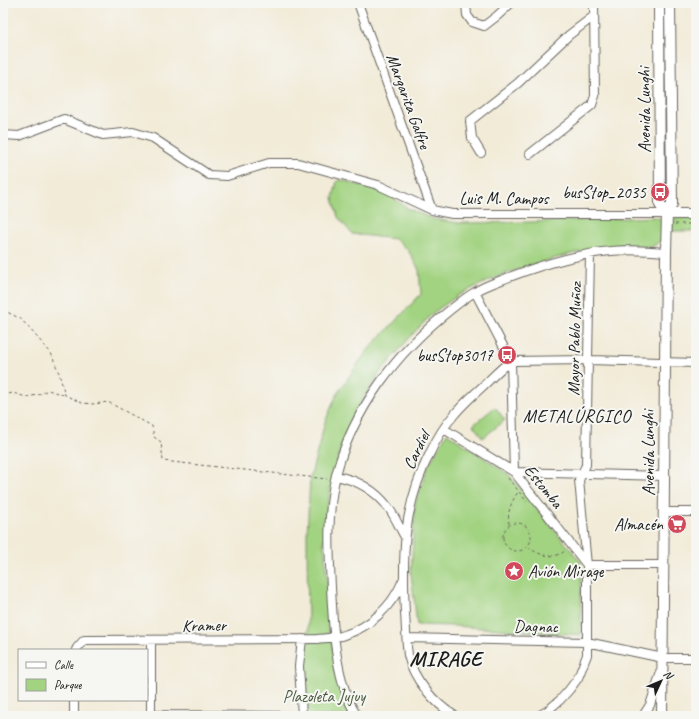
<svg xmlns="http://www.w3.org/2000/svg" width="699" height="719" font-family="Caveat,sans-serif">
<style>
.green{fill:#a2d381;stroke:#5f784e}
.lines{fill:none;stroke-linecap:round;stroke-linejoin:round}
.minor-casing{stroke:#67645e;stroke-width:10}
.major-casing{stroke:#67645e;stroke-width:12}
.path{stroke:#67645e;stroke-width:1;stroke-dasharray:3 3;stroke-linecap:butt}
.minor{stroke:#fff;stroke-width:8}
.major{stroke:#fff;stroke-width:10}
.labels{text-anchor:middle;stroke-width:4;stroke-linejoin:round;paint-order:stroke}
.street-label{font-size:17px;fill:#1c1c1c;stroke:#f6f6f2}
.poi-label{font-size:17px;fill:#1c1c1c;stroke:#f6f6f2;text-anchor:end}
.park-label{font-size:17px;fill:#4b5c3f;stroke:#f6f6f2}
.neighbourhood-label{font-size:18px;letter-spacing:1px;fill:#1c1c1c;stroke:#f6f6f2}
.district-label{font-size:21px;font-weight:bold;letter-spacing:1px;fill:#1c1c1c;stroke:#f6f6f2}
</style>
<rect width="100%" height="100%" fill="#f6f6f2"/>
<filter id="ink" filterUnits="userSpaceOnUse"><feTurbulence type="fractalNoise" baseFrequency=".025" numOctaves="2"/><feDisplacementMap in="SourceGraphic" scale="8" xChannelSelector="R" yChannelSelector="G"/><feConvolveMatrix kernelMatrix="1 2 1 2 8 2 1 2 1" color-interpolation-filters="sRGB"/></filter>
<filter id="wash" filterUnits="userSpaceOnUse"><feTurbulence type="fractalNoise" baseFrequency=".012" numOctaves="4" result="noise"/><feDisplacementMap in="SourceGraphic" scale="16" xChannelSelector="R" yChannelSelector="G"/><feGaussianBlur stdDeviation="0.9" result="paint"/><feColorMatrix in="noise" values="0 0 0 0 0 0 0 0 0 0 0 0 0 0 0 0 0 1.4 0 .05"/><feComposite in="paint" operator="in"/></filter>
<g filter="url(#wash)">
<rect width="100%" height="100%" fill="#f2ebd8"/>
<!-- green -->
<path class="green" d="M664,3H665L667,203H666Z
M341,180L386,193L409,209L433,219L459,223L530,222L654,217L659,218L663,223V236L660,241L654,246L644,248L621,245L599,248L571,254L531,265L497,277L462,293L434,312L412,335L378,375L359,406L343,440L333,478L326,514L324,544L331,625L327,635L308,637L307,535L310,478L325,422L337,394L367,351L421,294L419,270L408,250L395,239L352,234L338,217L333,198L337,181Z
M677,217H696V231H672C672,225 671,221 677,217Z
M495,407L505,420L483,438L473,425Z
M447,433L508,474L581,562V635L455,626L417,625L411,573L415,504L428,466Z
M331,639L337,679L353,716H306C304,695 298,662 307,642Z"/>
</g>
<g filter="url(#ink)">
<g class="lines">
<defs>
<path id="minor" d="M358,3L432,210
M466,3L467,15L472,22L484,26L497,16L511,3
M3,135L19,136L64,119L103,135L133,132L153,138L209,175L227,176L269,163H298L378,185L432,210L452,214H667
M481,153L472,138L470,121L518,83L569,35L594,16
M530,154L592,105L595,96L594,3
M475,292L511,361L514,472
M444,429L514,472L587,565H663
M514,472L664,476
M336,476C357,480 375,490 388,507C395,516 399,527 405,537
M664,512H696
M407,638L587,642L663,658H696
M302,639L299,666L302,716
M76,650L77,648L84,640L317,639C326,638 336,638 344,635C371,627 393,605 403,580
M151,715L302,716
M74,716V700
M151,716V640
M357,716C335,682 333,627 331,587C329,550 327,512 336,475C353,409 397,352 450,310C458,304 466,297 475,292C486,285 500,281 512,276C544,264 577,254 611,251C629,249 648,251 666,252
M455,716C434,703 413,679 408,655C406,641 406,626 405,613C402,554 403,507 430,453C436,440 444,426 454,415C462,405 472,396 482,387C491,379 500,368 511,361L589,360L696,363
M538,716L547,711L560,700L569,690L578,678L587,655V565L579,480L586,465L590,254
M643,716L650,705L660,675"/>
<path id="major" d="M659,3L660,205L667,214
M667,214H696
M662,716L666,252L667,214L672,204L670,3"/>
</defs>
<!-- minor casing -->
<use href="#minor" class="minor-casing"/>
<!-- major casing -->
<use href="#major" class="major-casing"/>
<!-- path -->
<path class="path" d="M675,224H696
M3,310L21,319L51,353L59,373L65,395L82,403L94,404L108,402L152,426L154,437L161,442L163,461L327,479
M3,380L5,379
M3,395L13,393L26,397L38,395L48,390L64,395
M508,478L527,502
M503 537a14 14 0 1 1 28 0a14 14 0 1 1-28 0Z
M509,524C507,511 511,503 518,492
M528,547C538,555 554,560 565,551"/>
<!-- minor -->
<use href="#minor" class="minor"/>
<!-- major -->
<use href="#major" class="major"/>
</g>
</g>
<!-- icons -->
<defs>
<symbol id="bus-disc" viewBox="-11 -11 22 22"><circle r="9.5" fill="#d1495b" stroke="#f6f6f2"/><path d="M-5-6H5V4H4V6H2V4H-2V6H-4V4H-5ZM-3.5-4V0h7V-4ZM-3.5 1.2v1.5H-2V1.2ZM2 1.2v1.5H3.5V1.2Z" fill="#fff"/></symbol>
<symbol id="supermarket-disc" viewBox="-11 -11 22 22"><circle r="9.5" fill="#d1495b" stroke="#f6f6f2"/><path d="M-6-5.5h2.5l.6 2H6L4.5 2H-2.5L-4.4-4H-6ZM-1.5 3.2a1.3 1.3 0 1 0 .1 0ZM3 3.2a1.3 1.3 0 1 0 .1 0Z" fill="#fff"/></symbol>
<symbol id="sight-disc" viewBox="-11 -11 22 22"><circle r="9.5" fill="#d1495b" stroke="#f6f6f2"/><path d="M0-6L1.8-2.2L6-1.7L2.9 1.2L3.7 5.4L0 3.3L-3.7 5.4L-2.9 1.2L-6-1.7L-1.8-2.2Z" fill="#fff"/></symbol>
</defs>
<g fill-rule="evenodd">
<use href="#bus-disc" x="649" y="181" width="22" height="22"/>
<use href="#bus-disc" x="496" y="344" width="22" height="22"/>
<use href="#supermarket-disc" x="666" y="513" width="22" height="22"/>
<use href="#sight-disc" x="503" y="560" width="22" height="22"/>
</g>
<g class="labels">
<!-- street labels -->
<g class="street-label">
<text transform="translate(409 101) rotate(70)" y="6">Margarita Galfre</text>
<text transform="translate(644 110) rotate(-90)" y="6">Avenida Lunghi</text>
<text x="504" y="204">Luis M. Campos</text>
<text transform="translate(574 339) rotate(-89)" y="6">Mayor Pablo Muñoz</text>
<text transform="translate(416 450) rotate(-64)" y="6">Cardiel</text>
<text transform="translate(648 453) rotate(-90)" y="6">Avenida Lunghi</text>
<text transform="translate(544 486) rotate(51)" y="6">Estomba</text>
<text transform="translate(204 625) rotate(-1)" y="6">Kramer</text>
<text transform="translate(536 626) rotate(1)" y="6">Dagnac</text>
</g>
<!-- poi labels -->
<g class="poi-label">
<text x="646" y="198">busStop_2035</text>
<text x="493" y="361">busStop3017</text>
<text x="663" y="530">Almacén</text>
<text x="528" y="577" text-anchor="start">Avión Mirage</text>
</g>
<!-- park labels -->
<g class="park-label">
<text x="324" y="702">Plazoleta Jujuy</text>
</g>
<!-- neighbourhood labels -->
<g class="neighbourhood-label">
<text x="577" y="422">METALÚRGICO</text>
</g>
<!-- district labels -->
<g class="district-label">
<text x="446" y="666">MIRAGE</text>
</g>
</g>
<!-- margin -->
<rect width="699" height="719" fill="none" stroke="#f6f6f2" stroke-width="16"/>
<!-- legend -->
<rect x="18" y="649" width="130" height="52" fill="#f6f6f2" stroke="#9f9f9c"/>
<rect x="26" y="662" width="20" height="6" fill="#ffffff" stroke="#9f9f9c"/>
<text x="54" y="669" font-size="12" fill="#1c1c1c">Calle</text>
<rect x="26" y="679" width="20" height="12" fill="#a2d381" stroke="#9f9f9c"/>
<text x="54" y="689" font-size="12" fill="#1c1c1c">Parque</text>
<!-- north arrow -->
<g transform="translate(661 681) rotate(46)" stroke="#f6f6f2" stroke-width="3" paint-order="stroke">
<path d="M0-3L7 15L0 10L-7 15Z" fill="#1c1c1c"/>
<text y="-6" font-size="11" font-weight="bold" text-anchor="middle" fill="#1c1c1c">N</text>
</g>
</svg>
